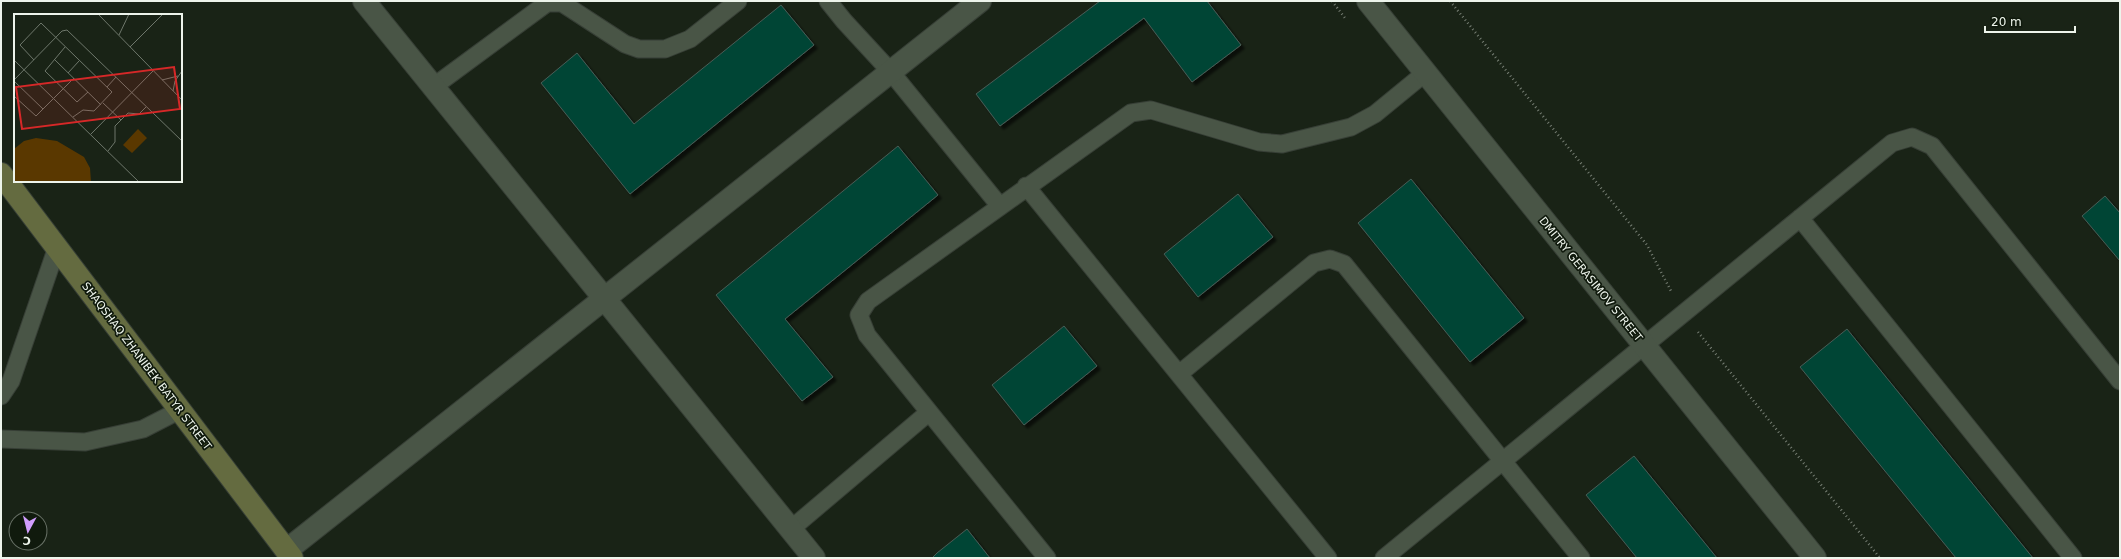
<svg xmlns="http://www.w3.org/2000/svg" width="2121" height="559" font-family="'DejaVu Sans',sans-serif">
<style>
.building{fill:#004436;stroke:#485d56;filter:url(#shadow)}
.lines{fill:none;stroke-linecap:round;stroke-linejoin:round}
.lane-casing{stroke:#373f36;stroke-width:19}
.street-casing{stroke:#373f36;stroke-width:24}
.secondary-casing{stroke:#373f36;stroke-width:24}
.path{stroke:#777f74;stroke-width:2.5;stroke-dasharray:1 3;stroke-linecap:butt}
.lane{stroke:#495546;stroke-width:17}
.street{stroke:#495546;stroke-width:22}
.secondary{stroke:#646b40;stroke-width:22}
.labels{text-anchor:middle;stroke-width:3.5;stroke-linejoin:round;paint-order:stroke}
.street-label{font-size:11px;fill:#edf4eb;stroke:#101a0d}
.inset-road{fill:none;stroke:#6e776b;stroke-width:1}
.view{fill:#d62828;fill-opacity:0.15;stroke:#d62828;stroke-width:2}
.inset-edge{fill:none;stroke:#edf4eb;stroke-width:2}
</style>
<defs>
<filter id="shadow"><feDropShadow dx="3.5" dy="3.5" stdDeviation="1" flood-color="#0009"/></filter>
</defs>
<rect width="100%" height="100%" fill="#192316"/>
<!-- building -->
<path class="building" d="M1100,1H1207L1241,45L1192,82L1144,18L1000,126L976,94Z
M781,5L814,45L630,194L541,83L577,53L634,124Z
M898,146L938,195L785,319L833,377L802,401L716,295Z
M1411,179L1524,318L1470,362L1358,223Z
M1238,194L1273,237L1198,297L1164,254Z
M2105,196L2120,213V261L2082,216Z
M1064,326L1097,366L1024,425L992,385Z
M1847,329L2033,558H1956L1800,367Z
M1634,456L1717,558H1637L1586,495Z
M967,529L990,558H932L937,553Z"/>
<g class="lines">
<defs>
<path id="lane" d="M828,1L844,21L891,72L999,205
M433,87L547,3H562L625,44L639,49H665L690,39L738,1
M1026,186L1328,558
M1800,218L2073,558
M1179,374L1314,263L1330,259L1344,264L1581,558
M1,396L11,381L57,247
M1,439L85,442L143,429L180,410
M791,529L928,413
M1047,558L867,335L859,315L868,301L1131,113L1151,110L1259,142L1282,144L1351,127L1375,114L1425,73
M1384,558L1892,143L1912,137L1932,146L2120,381"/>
<path id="street" d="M364,1L814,558
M1368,1L1815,558
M287,550L980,1"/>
<path id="secondary" d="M1,174L292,558"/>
</defs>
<!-- lane casing -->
<use href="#lane" class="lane-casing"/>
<!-- street casing -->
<use href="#street" class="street-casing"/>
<!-- secondary casing -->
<use href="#secondary" class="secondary-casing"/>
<!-- path -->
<path class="path" d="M1332,1L1345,18
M1450,1L1647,245L1672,293
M1698,332L1880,558"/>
<!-- lane -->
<use href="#lane" class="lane"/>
<!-- street -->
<use href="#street" class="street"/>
<!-- secondary -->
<use href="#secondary" class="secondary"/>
</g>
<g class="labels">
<!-- street labels -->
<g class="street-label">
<text transform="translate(1591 279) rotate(51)" y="4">DMITRY GERASIMOV STREET</text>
<text transform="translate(147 366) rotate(53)" y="4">SHAQSHAQ ZHANIBEK BATYR STREET</text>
</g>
</g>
<!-- overview -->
<g transform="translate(14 14)">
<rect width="168" height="168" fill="#192316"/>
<path d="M124,115L133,124L118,139L109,131ZM22,124L43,127L70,143L76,154L77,168H0V135L10,127Z" fill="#5a3800"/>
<path class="inset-road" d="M84,0L168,86M105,21L115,0M51,33L31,57L63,88L74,78M116,33L149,0M40,45L87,91M0,46L125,168M20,46L6,31L27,9L98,78L80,97L69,96L59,103M54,59L65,47M0,66L48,17L53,16L168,127M148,66L164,62M0,67L29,95M93,73L102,63M159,77L161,67L168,57M0,82L22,102L60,64M89,89L107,106M77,120L139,57M94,137L101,128V112L114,99L125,100L132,93"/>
<path class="view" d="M160,53L166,95L8,115L2,73Z"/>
<rect width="168" height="168" class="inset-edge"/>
</g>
<!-- border -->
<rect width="2121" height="559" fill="none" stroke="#edf4eb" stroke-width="4"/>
<!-- north arrow -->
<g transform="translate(28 531) rotate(187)"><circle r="19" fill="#101a0d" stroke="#687166"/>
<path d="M0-3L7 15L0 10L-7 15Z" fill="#d19dfe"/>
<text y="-6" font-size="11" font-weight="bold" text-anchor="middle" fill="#edf4eb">С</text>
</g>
<!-- scale -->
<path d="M1985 26v6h90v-6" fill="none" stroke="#edf4eb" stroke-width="2"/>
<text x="1991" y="26" font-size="12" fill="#edf4eb" stroke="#101a0d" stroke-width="3" paint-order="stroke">20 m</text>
</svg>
